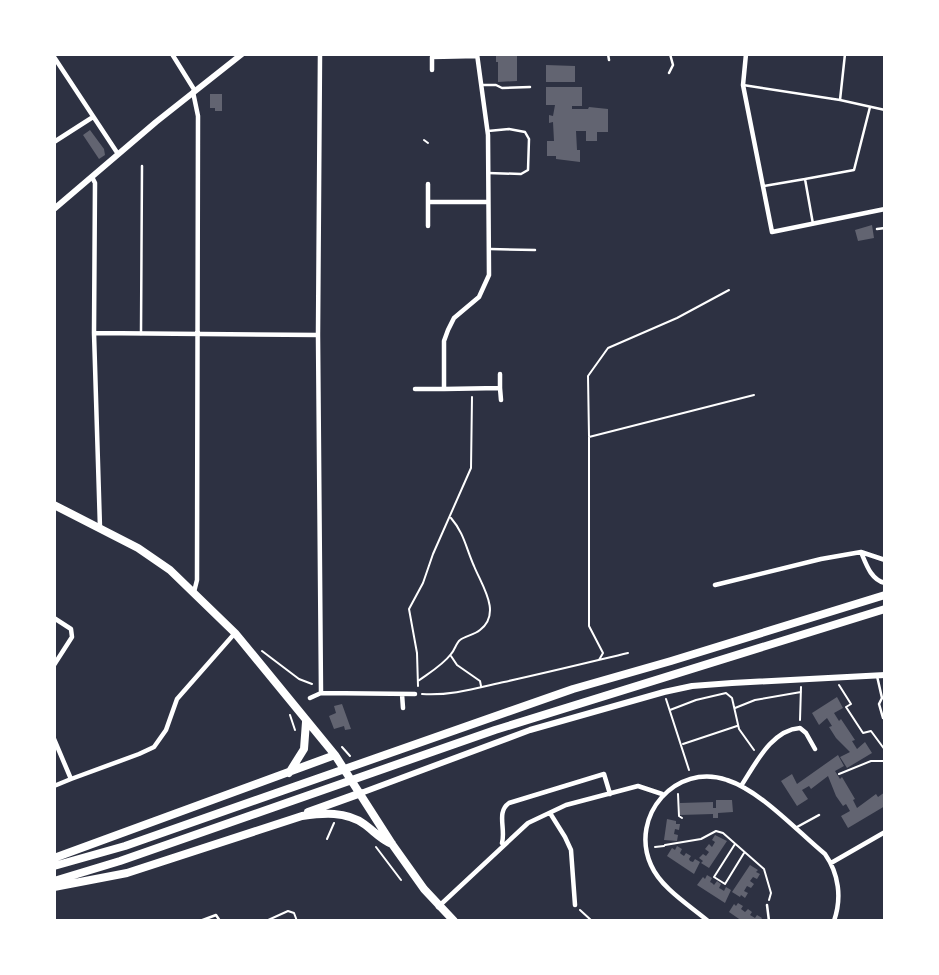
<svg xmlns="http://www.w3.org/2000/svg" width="939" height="975" font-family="'Roboto Condensed',sans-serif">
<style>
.building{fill:#626471}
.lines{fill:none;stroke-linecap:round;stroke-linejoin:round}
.path{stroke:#fff;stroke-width:2}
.service{stroke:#fff;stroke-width:2.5}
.minor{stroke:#fff;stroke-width:4.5}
.tertiary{stroke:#fff;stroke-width:6}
.secondary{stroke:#fff;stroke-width:6}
.trunk{stroke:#fff;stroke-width:8}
</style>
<rect width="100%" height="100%" fill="#2d3142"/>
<!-- building -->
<path class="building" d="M496,54H517V81L498,82V62H496Z
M546,65L575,66V82H546Z
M546,87H582V106H572V109H588L589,107L608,109V132H597V141H586V131H576L577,150H580V162L556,159V156H547V141H554L553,122L549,123V115L553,116L555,105H546Z
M210,94H222V111H215V108H210Z
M90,130L104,149L105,155L99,159L83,135Z
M872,225L874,238L858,241L855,230Z
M837,697L843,708L834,713L839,721L841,719L855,740L852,741L857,749L865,742L872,753L847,768L840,757L850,752L836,738L829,727L832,726L827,718L819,725L812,713Z
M342,704L351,729L345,730L344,726L334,729L329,716L336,713L334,706Z
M838,755L844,766L835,771L840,779L842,777L855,799L853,800L857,808L876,794L878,797L885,792V806L848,828L841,816L850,811L846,804L843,806L836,796L828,776L811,789L809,786L802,790L808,799L797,806L781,781L792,774L797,784Z
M716,800H732L733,812L718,813V818H713V814L680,815V803L713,802V808H716Z
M667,819L676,821V824H680L679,830L675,829L674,834L678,835L677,841L664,840Z
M715,835L727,841L709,868L701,863L703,861L699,858L703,854L706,856L709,852L705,849L709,844L712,847L715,842L712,840Z
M677,846L682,849L680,853L681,854L684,856L686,853L691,856L689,859L690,861L693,862L695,859L700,862L694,874L667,856L672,848L675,850Z
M750,865L758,870L756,872L760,874L757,879L753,877L750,881L754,884L751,888L747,886L744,891L748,893L745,898L741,895L740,897L732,892Z
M707,875L712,878L710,882L712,883L714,885L717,881L721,884L719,888L721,889L724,891L726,887L731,890L725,903L697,885L703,877L705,879Z
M738,903L743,906L741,909L745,912L748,909L752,912L750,915L755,918L757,915L762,918L760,921H742L729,912L734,904L736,906Z"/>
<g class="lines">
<!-- path -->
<path class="path" d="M424,140L428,143
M589,436L588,376L608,348L677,318L729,290
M262,651L299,679L312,684
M451,656L457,665L480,681L481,686
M599,660L603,653L589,626V437L754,395
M418,681C429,673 443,665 451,654C455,650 456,643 460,640C465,636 474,635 480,630C502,613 482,586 474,566C466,548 464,533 451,518
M839,685L851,704L846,707L863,733L871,731L885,750
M418,686L417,653L409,609L423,583L433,554L471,468L472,397
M422,694C450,696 477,688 504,682C545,673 586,663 628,653
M666,699L689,770
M735,708L755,700L801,692
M670,710L696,700L726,693L732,698L739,729L754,750
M290,715L295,730
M800,720L801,687
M683,744L737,726
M342,747L350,756
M839,774L871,761H885
M678,794L679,816L682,818
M327,839L334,823
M735,844L714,877L725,884L744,853
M665,845L701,839L716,831L723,833L764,869L771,893L769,900
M376,847L401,880
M655,847L664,846
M580,910L592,921
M266,921L288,911L294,913L297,921"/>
<!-- service -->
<path class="service" d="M608,54L609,60
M845,54L840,100L885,110
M669,73L673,65L670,54
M482,85H496L502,88L530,87
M743,85L840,100
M488,131L509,129L525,132L529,139L528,170L521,174L488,173
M764,186L805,179
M813,224L805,179L854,170L870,107
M877,229L885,228
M490,249L535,250
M141,334L142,166
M877,676L882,698L879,704L883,718
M797,827L819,815
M767,905L769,921
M200,921L216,915L220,921"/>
<!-- minor -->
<path class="minor" d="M172,54L195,91
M320,54L318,335L321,693
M477,54L488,135L489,275L479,297L454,318L448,330L444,341V389L500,388V374
M746,54L743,85L772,232L885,209
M54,57L118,154
M432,70V57L477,56
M193,92L198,116L197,580L194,592
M54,142L93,117
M92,177L95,183L94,333L100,528
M428,184V202H488
M428,226V202
M94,333L318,335
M500,388L501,400
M415,389H444
M885,560L861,552C866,564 871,580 885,583
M715,585L821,559L861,552
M54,618L71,629L72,637L54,665
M402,694L403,708
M310,698L321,693L415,694
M54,739L71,779L139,754L154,747L166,730L177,699L235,633
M54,786L71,779
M741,786C755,765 771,730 800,728L806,733L815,749
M550,813L565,837L571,850L575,905
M502,843C506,829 496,812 509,803L604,774L610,794
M831,863L885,832
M438,907L528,823L566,805L638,786L662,794
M708,921C689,905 661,888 651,865C629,816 676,762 727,780C761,791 797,831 825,854C839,874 842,898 834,921"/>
<!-- tertiary -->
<path class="tertiary" d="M361,793L530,730L664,692L692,686L732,683L885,675"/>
<!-- secondary -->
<path class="secondary" d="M54,209L156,122L242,54"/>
<!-- trunk -->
<path class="trunk" d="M54,505L138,548L170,570L235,633L335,755L392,844L424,889L454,921
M289,773L304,749L306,722
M308,812L361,793
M54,858L335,755
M54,866L125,846L573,689L671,661L885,595
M54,881L120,861L495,730L885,609
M54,887L127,873L302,816C323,813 346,811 364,824C374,831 380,839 392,844"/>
</g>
<!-- border -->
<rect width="939" height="975" fill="none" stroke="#ffffff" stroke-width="112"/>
</svg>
